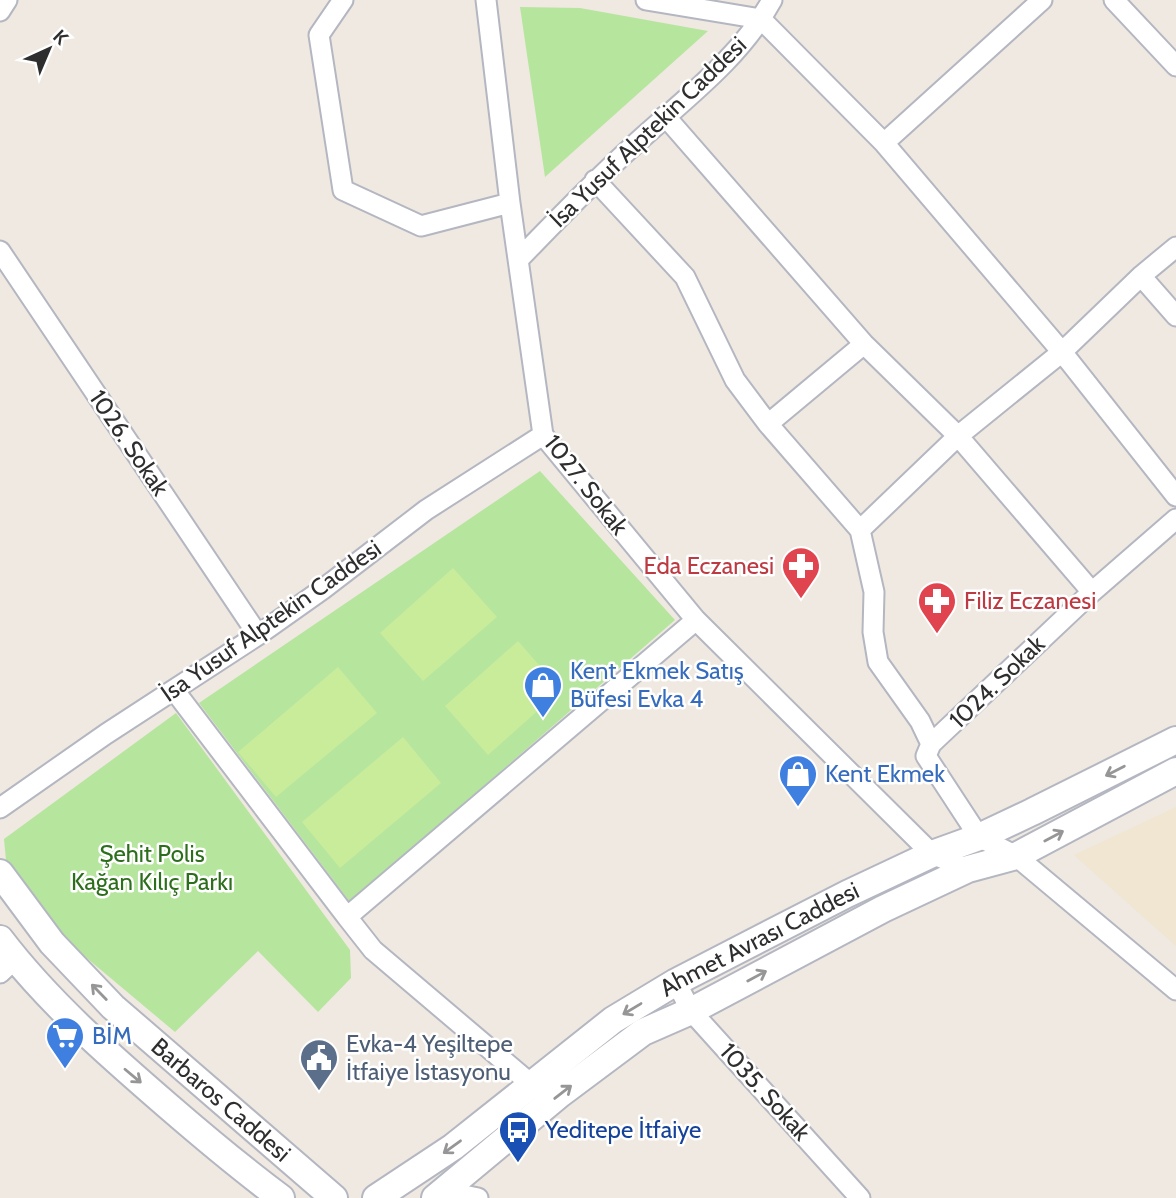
<svg xmlns="http://www.w3.org/2000/svg" width="1176" height="1198" font-family="Cabin,sans-serif">
<style>
.education{fill:#f0e6d1}
.green{fill:#b6e59e}
.pitch{fill:#c9ec9a}
.lines{fill:none;stroke-linecap:round;stroke-linejoin:round}
.minor-casing{stroke:#b4b7c1;stroke-width:23}
.secondary-casing{stroke:#b4b7c1;stroke-width:30}
.minor{stroke:#fff;stroke-width:19}
.secondary{stroke:#fff;stroke-width:26}
.oneway{stroke:#969696}
.labels{text-anchor:middle;stroke-width:5;stroke-linejoin:round;paint-order:stroke}
.street-label{font-size:24px;fill:#2e2e2e;stroke:#fff}
.health-label{font-size:24px;fill:#be3a42;stroke:#fff;text-anchor:end}
.shop-label{font-size:24px;fill:#366cbe;stroke:#fff;text-anchor:start}
.park-label{font-size:24px;fill:#2c6e1b;stroke:#fff}
.service-label{font-size:24px;fill:#4e5e75;stroke:#fff;text-anchor:start}
.transit-label{font-size:24px;fill:#164399;stroke:#fff;text-anchor:start}
</style>
<rect width="100%" height="100%" fill="#efe9e1"/>
<!-- education -->
<path class="education" d="M1176,807V946L1074,855Z"/>
<!-- green -->
<path class="green" d="M520,7L580,8L708,31L545,177Z
M540,471L675,620L350,902L199,703Z
M176,713L350,950L351,978L318,1012L258,951L175,1032L64,939L6,860L4,839Z"/>
<!-- pitch -->
<path class="pitch" d="M453,568L497,617L423,681L380,633Z
M518,641L561,690L488,755L445,706Z
M338,667L377,713L276,797L238,752Z
M403,737L441,783L340,868L302,822Z"/>
<g class="lines">
<defs>
<path id="minor" d="M343,0L319,35L343,190L421,226L510,203
M486,0L510,203L543,435L696,620L932,854L968,869
M646,0L761,19L884,143L1062,352L1176,496
M1114,0L1176,66
M0,11L7,0
M665,116L864,344L958,436L1092,592
M884,143L1042,0
M595,180L685,277L735,380L768,424L860,530L874,592L873,632L878,662L920,721L931,744
M0,251L258,635
M519,259C556,221 593,182 633,146C682,101 740,59 772,0
M1141,276L1176,316
M768,424L864,344
M1176,519L1092,592L931,744L926,756L979,837L1016,856L1176,990
M860,530L958,436L1062,352L1141,276L1176,247
M174,690L347,917
M0,808L106,734L258,635L323,589L426,510L543,435
M0,973L15,959
M676,982L691,1011L860,1198
M531,1084L373,950L347,917L696,620
M445,1191L478,1198"/>
<g id="secondary">
<path id="s1" d="M0,873L52,943L113,1007L334,1198"/>
<path d="M0,939C48,1002 109,1055 168,1106C205,1138 242,1169 281,1198"/>
<path id="s2" d="M376,1198L453,1147L613,1020L676,982L847,894L932,854L979,837L1032,812L1176,740"/>
<path d="M435,1198L560,1094L643,1032L691,1011L883,909L968,869L1016,856L1176,771"/>
</g>
</defs>
<!-- minor casing -->
<use href="#minor" class="minor-casing"/>
<!-- secondary casing -->
<use href="#secondary" class="secondary-casing"/>
<!-- minor -->
<use href="#minor" class="minor"/>
<!-- secondary -->
<use href="#secondary" class="secondary"/>
</g>
<!-- one-way arrows -->
<defs><path id="oneway-shaft" d="M-6 0H5M1.5-3L5.5 0L1.5 3" fill="none" stroke-width="1.6" stroke-linecap="round" stroke-linejoin="round" transform="scale(1.75)"/></defs>
<g class="oneway">
<use href="#oneway-shaft" transform="translate(1115 771) rotate(153)"/>
<use href="#oneway-shaft" transform="translate(1054 836) rotate(-28)"/>
<use href="#oneway-shaft" transform="translate(757 976) rotate(-28)"/>
<use href="#oneway-shaft" transform="translate(99 992) rotate(-134)"/>
<use href="#oneway-shaft" transform="translate(632 1009) rotate(149)"/>
<use href="#oneway-shaft" transform="translate(133 1076) rotate(40)"/>
<use href="#oneway-shaft" transform="translate(563 1092) rotate(-38)"/>
<use href="#oneway-shaft" transform="translate(452 1147) rotate(144)"/>
</g>
<!-- icons -->
<defs>
<symbol id="pharmacy-pin" viewBox="-11 -11 22 30"><path d="M0 17L-7.5 6A9.5 9.5 0 1 1 7.5 6Z" fill="#e0444e" stroke="#fff"/><path d="M-2-6h4v4h4v4h-4v4h-4v-4h-4v-4h4Z" fill="#fff"/></symbol>
<symbol id="shop-pin" viewBox="-11 -11 22 30"><path d="M0 17L-7.5 6A9.5 9.5 0 1 1 7.5 6Z" fill="#3f7fe0" stroke="#fff"/><path d="M-5-2.5h2.3a2.7 3.5 0 0 1 5.4 0H5L5.5 6h-11ZM-1.5-2.5h3a1.5 2.3 0 0 0-3 0Z" fill="#fff"/></symbol>
<symbol id="supermarket-pin" viewBox="-11 -11 22 30"><path d="M0 17L-7.5 6A9.5 9.5 0 1 1 7.5 6Z" fill="#3f7fe0" stroke="#fff"/><path d="M-6-5.5h2.5l.6 2H6L4.5 2H-2.5L-4.4-4H-6ZM-1.5 3.2a1.3 1.3 0 1 0 .1 0ZM3 3.2a1.3 1.3 0 1 0 .1 0Z" fill="#fff"/></symbol>
<symbol id="civic-pin" viewBox="-11 -11 22 30"><path d="M0 17L-7.5 6A9.5 9.5 0 1 1 7.5 6Z" fill="#5c6f8a" stroke="#fff"/><path d="M-.6-6.5H3V-4.5H.6V-3L4-1V1h2V6H-6V1h2V-1L-.6-3ZM-1.2 2.5V6h2.4V2.5Z" fill="#fff"/></symbol>
<symbol id="bus-pin" viewBox="-11 -11 22 30"><path d="M0 17L-7.5 6A9.5 9.5 0 1 1 7.5 6Z" fill="#1a4fb4" stroke="#fff"/><path d="M-5-6H5V4H4V6H2V4H-2V6H-4V4H-5ZM-3.5-4V0h7V-4ZM-3.5 1.2v1.5H-2V1.2ZM2 1.2v1.5H3.5V1.2Z" fill="#fff"/></symbol>
</defs>
<g fill-rule="evenodd">
<use href="#pharmacy-pin" x="779" y="544" width="44" height="60"/>
<use href="#pharmacy-pin" x="915" y="579" width="44" height="60"/>
<use href="#shop-pin" x="521" y="663" width="44" height="60"/>
<use href="#shop-pin" x="776" y="752" width="44" height="60"/>
<use href="#supermarket-pin" x="43" y="1014" width="44" height="60"/>
<use href="#civic-pin" x="297" y="1036" width="44" height="60"/>
<use href="#bus-pin" x="496" y="1108" width="44" height="60"/>
</g>
<g class="labels">
<!-- street labels -->
<g class="street-label">
<text transform="translate(648 132) rotate(-44)" y="8">İsa Yusuf Alptekin Caddesi</text>
<text transform="translate(129 443) rotate(56)" y="8">1026. Sokak</text>
<text transform="translate(586 485) rotate(52)" y="8">1027. Sokak</text>
<text transform="translate(271 621) rotate(-35)" y="8">İsa Yusuf Alptekin Caddesi</text>
<text transform="translate(997 682) rotate(-44)" y="8">1024. Sokak</text>
<text dy="8" stroke="none"><textPath href="#s2" startOffset="464">Ahmet Avrası Caddesi</textPath></text>
<text transform="translate(765 1092) rotate(48)" y="8">1035. Sokak</text>
<text dy="8" stroke="none"><textPath href="#s1" startOffset="318">Barbaros Caddesi</textPath></text>
</g>
<!-- health labels -->
<g class="health-label">
<text x="774" y="574">Eda Eczanesi</text>
<text x="964" y="609" text-anchor="start">Filiz Eczanesi</text>
</g>
<!-- shop labels -->
<g class="shop-label">
<text x="570" y="679">Kent Ekmek Satış<tspan x="570" dy="28">Büfesi Evka 4</tspan></text>
<text x="825" y="782">Kent Ekmek</text>
<text x="92" y="1044">BİM</text>
</g>
<!-- park labels -->
<g class="park-label">
<text x="152" y="862">Şehit Polis<tspan x="152" dy="28">Kağan Kılıç Parkı</tspan></text>
</g>
<!-- service labels -->
<g class="service-label">
<text x="346" y="1052">Evka-4 Yeşiltepe<tspan x="346" dy="28">İtfaiye İstasyonu</tspan></text>
</g>
<!-- transit labels -->
<g class="transit-label">
<text x="545" y="1138">Yeditepe İtfaiye</text>
</g>
</g>
<!-- north arrow -->
<g transform="translate(49 49) rotate(44)" stroke="#ffffff" stroke-width="5" paint-order="stroke">
<path d="M0-5L12 26L0 18L-12 26Z" fill="#2e2e2e"/>
<text y="-10" font-size="19" font-weight="bold" text-anchor="middle" fill="#2e2e2e">K</text>
</g>
</svg>
